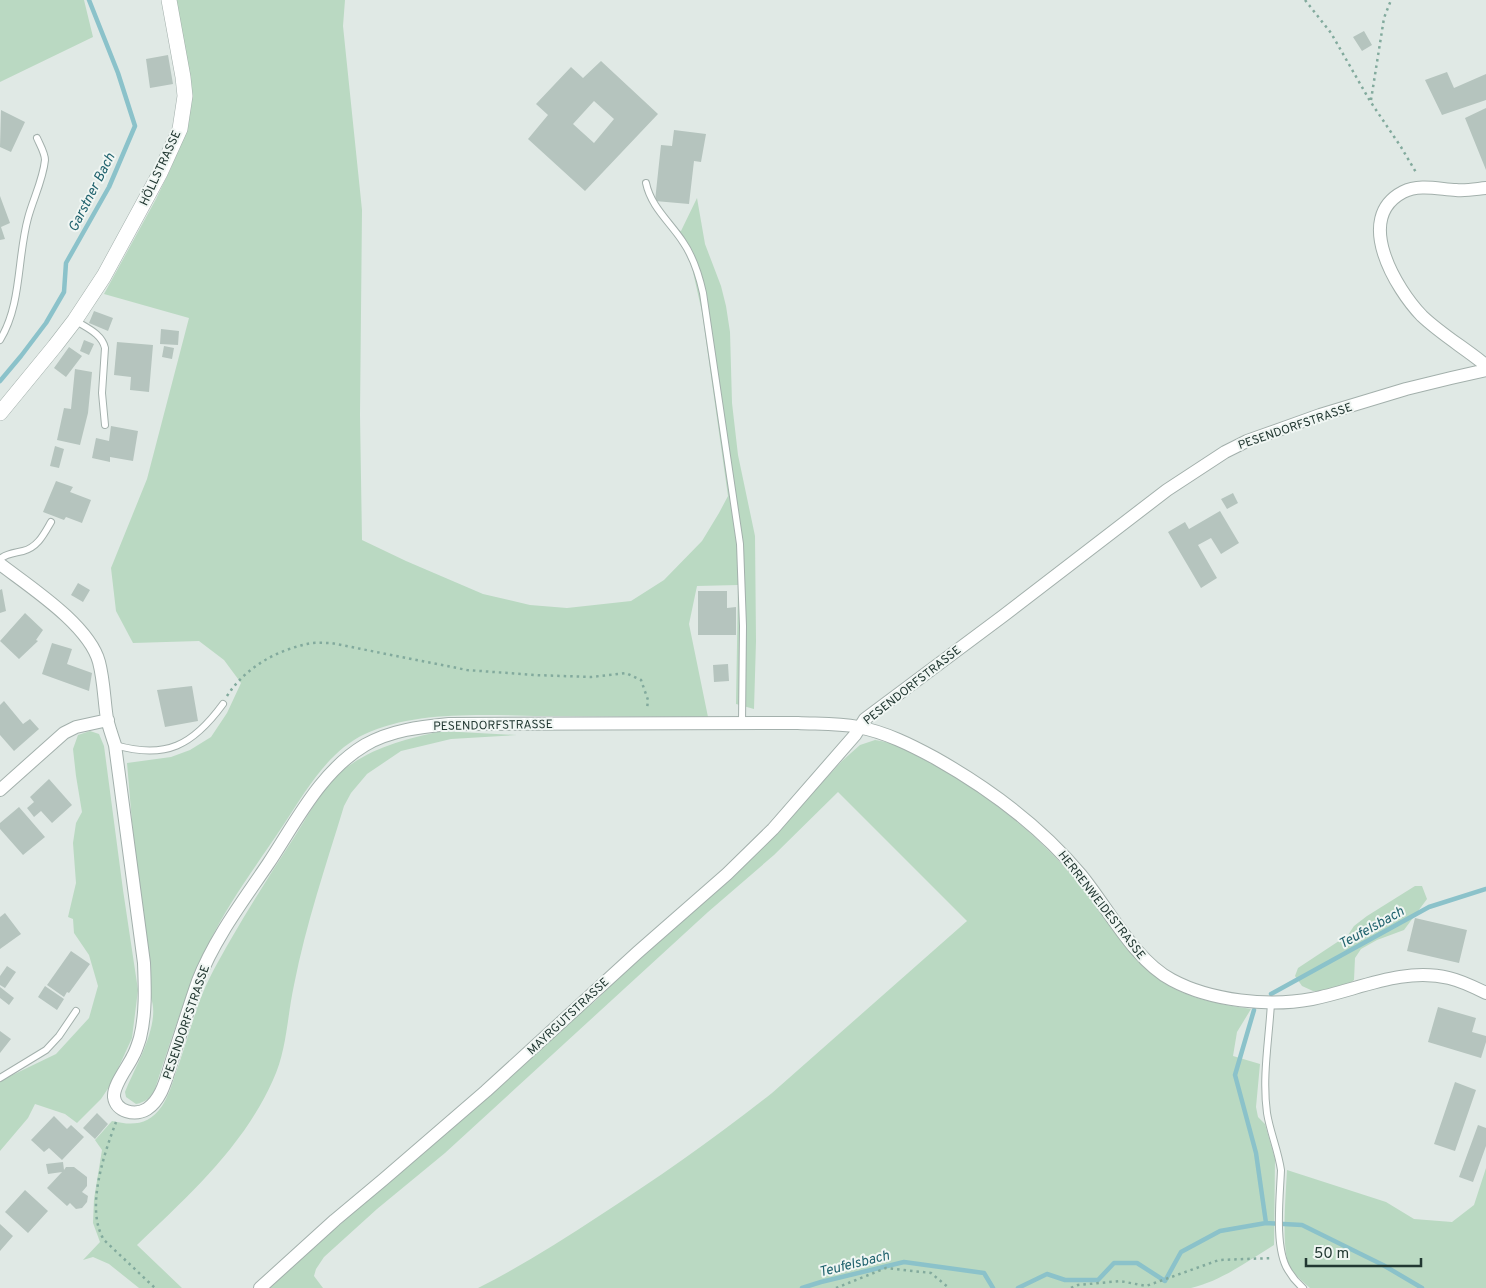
<svg xmlns="http://www.w3.org/2000/svg" width="1486" height="1288" font-family="Overpass,sans-serif">
<style>
.green{fill:#bad9c2}
.lines{fill:none;stroke-linecap:round;stroke-linejoin:round}
.stream{stroke:#8bc2ca;stroke-width:4.5}
.building{fill:#b5c4be;fill-rule:evenodd}
.service-casing{stroke:#a3b0ac;stroke-width:8}
.minor-casing{stroke:#a3b0ac;stroke-width:14}
.tertiary-casing{stroke:#a3b0ac;stroke-width:16}
.path{stroke:#82aa9d;stroke-width:2.5;stroke-dasharray:2.5 4;stroke-linecap:butt}
.service{stroke:#fff;stroke-width:6}
.minor{stroke:#fff;stroke-width:12}
.tertiary{stroke:#fff;stroke-width:15}
.labels{text-anchor:middle;stroke-width:4;stroke-linejoin:round;paint-order:stroke}
.street-label{font-size:12px;fill:#223832;stroke:#f0f6f3}
.water-label{font-size:14px;font-style:italic;fill:#21636e;stroke:#f0f6f3}
</style>
<rect width="100%" height="100%" fill="#e0e9e5"/>
<!-- green -->
<path class="green" d="M0,0H84L93,37L0,82Z
M175,0H345L343,26L362,210L360,415L362,540L406,561L483,594L530,605L567,608L631,601L664,580L702,541L719,513L728,496L702,312L691,263L685,250L667,226L681,231L697,198L705,244L721,286L726,306L730,332L732,403L738,455L755,536L756,641L754,709L736,704L738,585L697,586L689,624L708,717C653,717 598,716 543,716C488,715 415,710 365,734C327,752 306,791 284,824C259,862 230,900 210,941C187,989 171,1039 155,1089C150,1098 146,1102 136,1104L126,1097L125,1092C135,1067 161,1024 151,998L132,822L127,763L171,757L190,750L211,737L227,713L241,683L224,660L199,641L133,643L116,611L111,568L147,479L189,318L104,294L156,199L171,168L190,112L184,56Z
M90,731L99,734L104,746L123,890L138,990L132,1038L111,1084L101,1099L77,1123L65,1114L35,1104L28,1118L0,1151V1081L56,1054L89,1018L98,986L89,955L74,933L73,919L68,917L76,883L73,843L76,823L82,812L76,776L73,749L78,735Z
M441,731L517,735L451,739L401,751L367,774L351,793L344,806C326,865 306,924 294,985C287,1017 287,1050 273,1080C243,1147 189,1195 137,1245L182,1288H139L109,1264L93,1257L83,1260L100,1242L93,1223L94,1199L102,1150L95,1140L112,1121C133,1126 149,1125 162,1106C168,1097 172,1085 175,1075C184,1051 190,1027 199,1003C207,980 219,960 231,939C251,904 273,870 295,836C309,814 328,779 350,765C379,745 408,739 441,731Z
M875,740C881,741 888,742 893,744C903,748 912,753 921,758C976,786 1035,831 1075,879C1102,911 1129,960 1164,983C1192,1000 1220,1004 1251,1009L1237,1032L1233,1056L1260,1064L1256,1107L1258,1117L1265,1124L1275,1159L1274,1245C1248,1261 1221,1281 1191,1288H478C520,1267 559,1242 599,1216C658,1178 716,1137 772,1093L967,921L838,792L774,855L708,912L445,1153L377,1209L324,1257L316,1269L314,1276L323,1288H268L321,1239L342,1223L348,1215L565,1024C583,1011 601,999 613,981L808,798L842,761L860,745Z
M1415,886H1422L1427,899L1404,930L1377,940L1361,949L1355,958L1354,980L1343,989L1325,993L1313,991L1302,986L1295,976L1298,968L1348,935L1354,926L1367,916Z
M1486,1168V1288H1310C1302,1281 1294,1275 1289,1265C1281,1246 1286,1192 1287,1170L1386,1202L1414,1219L1452,1222L1474,1205Z"/>
<g class="lines">
<!-- stream -->
<path class="stream" d="M0,381L21,356L46,323L64,292L66,263L109,187L135,126L118,73L89,0
M1271,994L1429,907L1486,889
M1254,1010L1235,1075L1256,1153L1266,1223
M802,1288L821,1282L904,1262L984,1273L993,1288
M1018,1288L1047,1274L1065,1280H1098L1114,1263H1137L1165,1281L1181,1252L1220,1231L1266,1223L1302,1225L1383,1265L1422,1288"/>
</g>
<!-- building -->
<path class="building" d="M1364,31L1372,45L1362,51L1353,37Z
M168,55L173,84L150,88L146,59Z
M601,61L658,114L585,191L528,139L548,115L536,104L571,67L583,78ZM594,101L614,119L594,143L573,124Z
M1447,72L1454,88L1486,74V100L1442,115L1425,80Z
M1486,108V170L1465,118Z
M1,110L25,122L11,152L0,147Z
M674,130L706,134L701,162L694,161L689,204L655,201L661,145L672,146Z
M0,196L10,223L1,227L5,239L0,240Z
M94,311L113,318L108,331L89,323Z
M161,329L179,331L178,345L160,344Z
M84,340L94,344L89,355L80,351Z
M117,342L153,345L149,392L130,390L131,377L114,375Z
M164,346L174,348L172,359L162,357Z
M69,347L82,356L66,377L54,368Z
M75,369L92,372L88,413L80,445L57,440L64,408L71,409Z
M111,426L138,431L133,461L110,457V462L92,458L96,438L109,441Z
M55,446L64,449L59,468L50,466Z
M56,481L73,487L70,492L91,500L82,523L66,517L64,520L43,512Z
M1233,493L1238,503L1227,509L1221,499Z
M1220,511L1239,543L1221,554L1211,538L1198,545L1217,578L1201,588L1168,532L1185,522L1189,529Z
M78,583L90,590L83,602L71,595Z
M2,589L6,611L0,613V590Z
M698,591H727V608L736,607V635H698Z
M25,613L43,630L36,640L38,641L19,659L0,641Z
M52,643L72,649L67,664L92,673L89,691L42,674Z
M728,664L729,681L714,682L713,665Z
M192,686L198,721L165,727L157,690Z
M4,701L23,724L30,719L39,729L14,751L0,735V705Z
M49,779L72,805L52,823L41,811L34,817L27,808L34,802L30,797Z
M19,807L45,837L23,855L0,829V823Z
M5,913L21,934L0,949V917Z
M1415,918L1467,930L1459,963L1407,951Z
M71,951L90,964L69,993L67,992L64,997L47,985Z
M7,966L16,972L5,988L0,985V976Z
M45,986L64,999L57,1010L38,997Z
M0,987L14,998L9,1005L0,998Z
M1438,1007L1476,1018L1472,1032L1486,1036V1042L1481,1058L1428,1042Z
M0,1031L11,1039L0,1053Z
M1455,1082L1476,1090L1455,1151L1434,1144Z
M97,1113L108,1124L95,1139L83,1128Z
M54,1116L67,1129L71,1125L84,1137L62,1160L49,1148L44,1152L31,1140Z
M1478,1125L1486,1128V1146L1473,1182L1459,1177Z
M63,1162L64,1170L66,1167H74L87,1177V1186L82,1192L88,1196L87,1202L82,1208L76,1209L70,1203L67,1206L47,1188L62,1172L48,1174L46,1164Z
M25,1190L48,1211L28,1233L5,1212Z
M0,1224L13,1236L0,1251Z"/>
<g class="lines">
<defs>
<path id="service" d="M646,183C651,207 670,222 683,242C694,258 699,275 703,293L740,544L743,626L742,723
M76,321C87,328 102,334 105,348L102,393L105,425
M0,340C22,304 17,258 28,218C33,199 43,180 45,160C45,153 40,145 37,138
M0,559C7,553 15,553 23,551C38,547 44,534 51,522
M115,745C166,760 193,745 223,704
M1271,1003C1269,1039 1262,1077 1267,1113C1270,1132 1278,1150 1281,1170C1280,1196 1274,1248 1288,1270C1292,1277 1297,1283 1303,1288
M0,1078L46,1050L59,1036L76,1011"/>
<path id="minor" d="M1485,370L1483,363C1463,347 1441,334 1422,316C1396,289 1353,218 1403,192C1419,184 1438,189 1456,190C1466,191 1476,189 1486,188
M0,564C30,587 89,625 99,662C104,681 104,700 107,719C109,727 112,736 115,745L144,963C145,988 146,1014 140,1038C138,1044 136,1051 133,1056C128,1067 113,1085 114,1097C116,1112 135,1116 147,1109C153,1105 158,1098 161,1092C166,1082 169,1070 172,1060C181,1033 189,1007 198,981C214,939 243,901 268,864C296,822 320,772 365,745C391,730 420,727 449,724L798,723C818,724 838,723 858,727C885,732 911,745 935,758C990,789 1041,827 1081,875C1108,908 1135,961 1172,980C1211,1001 1269,1007 1312,999C1358,990 1402,967 1449,978C1462,981 1474,987 1486,993
M0,790L64,733L76,727L108,720
M260,1288L335,1220L384,1179L486,1091L638,952L727,874L773,829L855,735L865,719L1003,616L1167,490L1225,452L1247,441L1320,415L1406,389L1451,378L1486,370"/>
<path id="tertiary" d="M0,413L55,346L75,320L104,276L160,173L180,129L185,96L183,77L169,0"/>
</defs>
<!-- service casing -->
<use href="#service" class="service-casing"/>
<!-- minor casing -->
<use href="#minor" class="minor-casing"/>
<!-- tertiary casing -->
<use href="#tertiary" class="tertiary-casing"/>
<!-- path -->
<path class="path" d="M1305,0L1331,33L1370,101L1401,147L1417,174
M1371,100L1384,18L1391,0
M227,696C245,668 275,651 307,644C315,642 323,643 331,643L467,670L534,675L591,677L626,673L641,680L648,700L647,709
M116,1122C104,1154 85,1209 104,1240L155,1288
M836,1288L886,1268L931,1273L949,1288
M1071,1288L1078,1285L1120,1281L1146,1286L1219,1260L1273,1258"/>
<!-- service -->
<use href="#service" class="service"/>
<!-- minor -->
<use href="#minor" class="minor"/>
<!-- tertiary -->
<use href="#tertiary" class="tertiary"/>
</g>
<g class="labels">
<!-- street labels -->
<g class="street-label">
<text transform="translate(160 168) rotate(-65)" y="4">HÖLLSTRASSE</text>
<text transform="translate(1295 426) rotate(-19)" y="4">PESENDORFSTRASSE</text>
<text transform="translate(912 685) rotate(-38)" y="4">PESENDORFSTRASSE</text>
<text transform="translate(493 725) rotate(-1)" y="4">PESENDORFSTRASSE</text>
<text transform="translate(1102 905) rotate(52)" y="4">HERRENWEIDESTRASSE</text>
<text transform="translate(568 1016) rotate(-43)" y="4">MAYRGUTSTRASSE</text>
<text transform="translate(186 1022) rotate(-71)" y="4">PESENDORFSTRASSE</text>
</g>
<!-- water labels -->
<g class="water-label">
<text transform="translate(91 192) rotate(-63)" y="5">Garstner Bach</text>
<text transform="translate(1371 927) rotate(-29)" y="5">Teufelsbach</text>
<text transform="translate(854 1263) rotate(-14)" y="5">Teufelsbach</text>
</g>
</g>
<!-- scale -->
<path d="M1306 1258v8h115v-8" fill="none" stroke="#223832" stroke-width="2.5"/>
<text x="1314" y="1258" font-size="15" fill="#223832" stroke="#f0f6f3" stroke-width="4" paint-order="stroke">50 m</text>
</svg>
